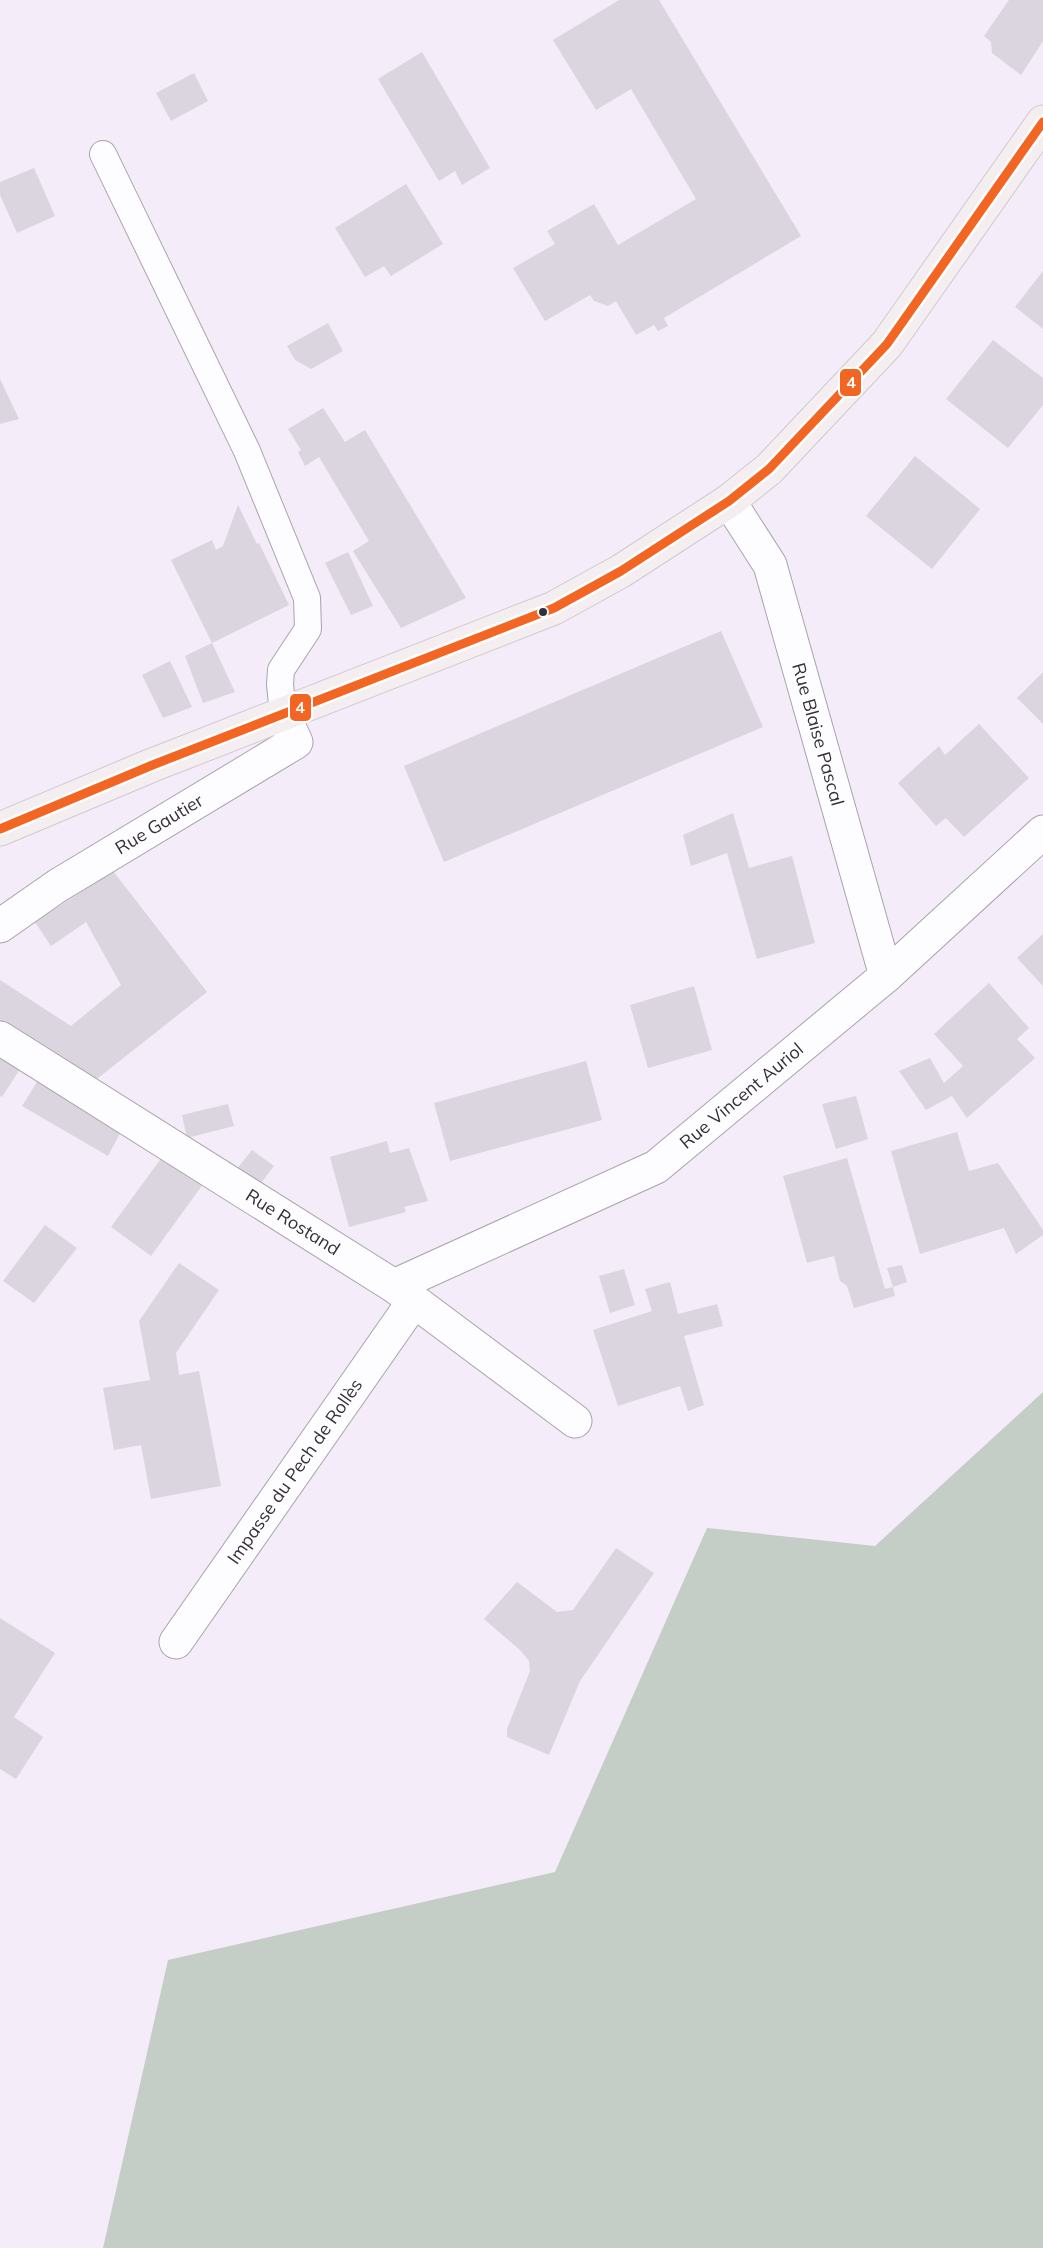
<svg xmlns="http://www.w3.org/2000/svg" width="1043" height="2248" font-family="Mulish,sans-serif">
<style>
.forest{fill:#c4cdc6}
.building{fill:#dbd5df}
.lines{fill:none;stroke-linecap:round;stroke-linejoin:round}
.service-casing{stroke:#a9a3ad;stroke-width:28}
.minor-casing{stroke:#a9a3ad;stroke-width:35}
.primary-casing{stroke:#cfcad1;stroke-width:35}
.service{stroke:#fdfcfe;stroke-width:26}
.minor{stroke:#fdfcfe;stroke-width:33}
.primary{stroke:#f5eef1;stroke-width:33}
.bus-1-casing{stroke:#fff;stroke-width:14}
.bus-1{stroke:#f26522;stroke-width:9}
.bus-dot{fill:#352f39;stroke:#fff;stroke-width:2}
.labels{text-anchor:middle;stroke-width:4.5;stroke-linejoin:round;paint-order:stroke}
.street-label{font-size:18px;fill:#352f39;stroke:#fff}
.line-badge{stroke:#fff;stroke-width:2}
.badge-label{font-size:16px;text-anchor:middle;font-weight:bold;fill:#fff}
</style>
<rect width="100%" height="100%" fill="#f4ecf8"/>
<!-- forest -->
<path class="forest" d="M1043,1392V2248H103L168,1960L555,1872L707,1528L875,1546Z"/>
<!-- building -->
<path class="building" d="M619,0H659L801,236L664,318L668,326L658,331L654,325L636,335L616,301L608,306L594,301L590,295L545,321L513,268L555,244L547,231L594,204L618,245L696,199L631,89L596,110L553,40Z
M1009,0H1043V41L1021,75L992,53L991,42L984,36Z
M422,52L490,168L462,185L455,171L439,181L378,79Z
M194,73L208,101L171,121L156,93Z
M34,168L55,216L17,233L0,195V182Z
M406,184L443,244L391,276L384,266L365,277L335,228Z
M1043,271V329L1015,307Z
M328,323L343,351L311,369L295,360L287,346Z
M993,340L1043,378V405L1008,448L946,399Z
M0,379L19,419L0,424Z
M323,408L345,442L365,430L466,598L401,628L353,551L369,541L319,457L305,466L298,452L301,450L288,429Z
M915,456L980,509L932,569L866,516Z
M238,505L257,544L259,543L289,605L212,643L171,560L212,540L216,550L223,546Z
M348,552L373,606L351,615L325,563Z
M721,631L763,727L444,862L404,766Z
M212,643L235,692L203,703L185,656Z
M170,661L192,707L163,718L142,675Z
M1043,672V724L1017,698Z
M979,724L1029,778L964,837L946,818L936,826L898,783L939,746L945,755Z
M733,813L749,868L792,856L815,943L757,959L727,853L691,866L683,835Z
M113,871L207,992L88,1086L0,1027V980L71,1026L121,985L86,922L51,946L35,922Z
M1043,934V986L1017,958Z
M989,983L1029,1028L1017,1039L1035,1058L967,1118L952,1096L926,1110L899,1071L930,1058L944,1083L963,1066L934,1034Z
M694,986L712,1050L648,1068L630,1005Z
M0,1052L22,1066L2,1097L0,1096Z
M586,1061L602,1120L450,1161L434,1103Z
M40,1077L124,1126L108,1156L22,1106Z
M856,1096L868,1139L836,1149L822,1104Z
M228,1104L234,1126L187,1138L182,1115Z
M957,1132L969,1171L998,1163L1043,1230V1235L1016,1254L1004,1228L920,1254L891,1151Z
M387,1141L390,1153L409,1148L428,1201L404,1207L406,1212L349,1227L330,1157Z
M252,1150L274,1166L258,1187L236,1170Z
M165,1153L206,1180L151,1256L111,1227Z
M847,1158L885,1289L893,1287L895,1296L854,1308L847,1286L840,1281L834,1256L807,1263L783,1176Z
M45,1225L77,1248L34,1303L3,1281Z
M179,1263L219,1290L176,1353L179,1375L199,1371L221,1486L151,1499L141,1445L114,1450L103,1388L150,1380L139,1321Z
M902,1265L907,1282L893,1287L887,1268Z
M624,1269L635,1305L610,1313L599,1276Z
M670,1282L678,1314L717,1304L723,1326L684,1336L704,1405L688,1411L680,1386L618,1406L593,1330L652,1311L645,1289Z
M616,1548L654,1573L580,1681L549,1755L507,1737V1729L530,1671L529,1661L520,1650L484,1619L517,1582L557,1612L573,1610Z
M0,1618L55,1653L14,1717L43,1737L16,1779L0,1769Z"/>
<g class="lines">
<defs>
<path id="service" d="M103,154L247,451L307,598L308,629L281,670L280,684L283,714"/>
<g id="minor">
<path id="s1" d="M729,501L770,565L886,976"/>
<path id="s2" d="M0,926L57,886L296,742L283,714"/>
<path id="s3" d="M0,1038L394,1286L575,1421"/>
<path id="s4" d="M394,1286L656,1167L886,976L1043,832"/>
<path id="s5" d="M176,1642L414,1301"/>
</g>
<path id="primary" d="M0,829L150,766L554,608L621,571L729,501L769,469L887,344L1043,122"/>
</defs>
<!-- service casing -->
<use href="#service" class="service-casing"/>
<!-- minor casing -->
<use href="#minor" class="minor-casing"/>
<!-- primary casing -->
<use href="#primary" class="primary-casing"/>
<!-- service -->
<use href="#service" class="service"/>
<!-- minor -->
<use href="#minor" class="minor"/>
<!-- primary -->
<use href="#primary" class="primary"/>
<defs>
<path id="bus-1" d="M0,829L150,766L554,608L621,571L729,501L769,469L887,344L1043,122"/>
</defs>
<!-- bus-1 casing -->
<use href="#bus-1" class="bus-1-casing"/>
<!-- bus-1 -->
<use href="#bus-1" class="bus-1"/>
</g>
<!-- markers -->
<circle class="bus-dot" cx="543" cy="612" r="5"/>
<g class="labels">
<!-- street labels -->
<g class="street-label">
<text dy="6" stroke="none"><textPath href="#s1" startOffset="252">Rue Blaise Pascal</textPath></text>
<text dy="6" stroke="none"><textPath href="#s2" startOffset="189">Rue Gautier</textPath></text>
<text dy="6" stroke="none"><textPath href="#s4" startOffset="399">Rue Vincent Auriol</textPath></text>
<text dy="6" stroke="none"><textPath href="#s3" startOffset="346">Rue Rostand</textPath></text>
<text dy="6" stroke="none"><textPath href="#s5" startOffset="208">Impasse du Pech de Rollès</textPath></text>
</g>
</g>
<g class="line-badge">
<rect x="839" y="368" width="23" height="29" rx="6" fill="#f26522"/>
<rect x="289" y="693" width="23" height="29" rx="6" fill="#f26522"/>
</g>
<g class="badge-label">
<text x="851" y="388">4</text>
<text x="300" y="713">4</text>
</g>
</svg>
